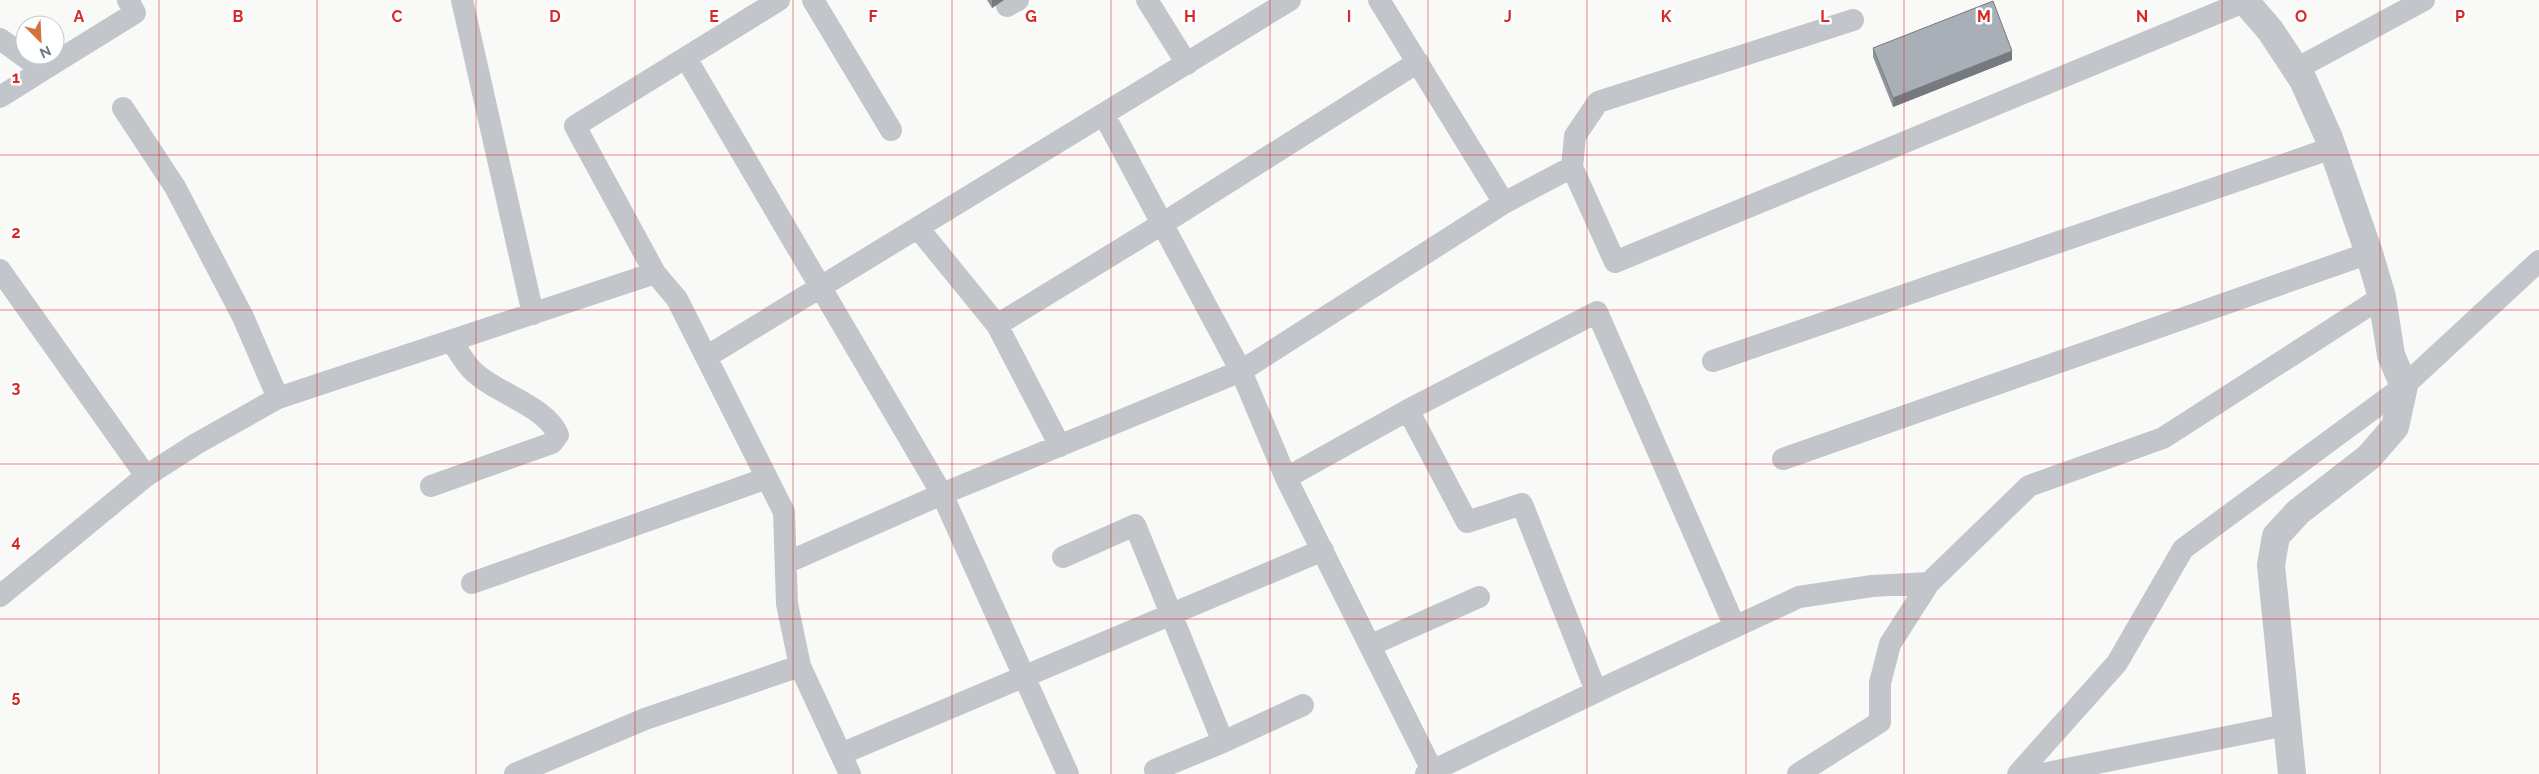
<svg xmlns="http://www.w3.org/2000/svg" width="2539" height="774" font-family="Raleway,sans-serif">
<style>
.lines{fill:none;stroke-linecap:round;stroke-linejoin:round}
.minor{stroke:#c2c5c9;stroke-width:22}
.tertiary{stroke:#c2c5c9;stroke-width:28}
.wall{fill:#91969d}
.shaded-wall{fill:#767a7f}
.building{fill:#a9afb6;stroke:#767a7f}
.grid{fill:none;stroke:#d62828;stroke-width:1;stroke-opacity:0.55}
.grid-label{font-size:16px;text-anchor:middle;font-weight:bold;fill:#d62828;stroke:#fff;stroke-width:5;stroke-linejoin:round;paint-order:stroke}
</style>
<rect width="100%" height="100%" fill="#f9faf8"/>
<g class="lines">
<!-- minor -->
<path class="minor" d="M462,0L533,314
M813,0L891,130
M1147,0L1187,64
M1379,0L1504,203
M1007,6L1018,0
M0,39L43,70L0,97
M686,58L942,494L1068,774
M2296,69L2424,0
M43,70L135,13L128,0
M123,108L175,187L243,317L278,398
M1104,115L1241,371L1286,478L1408,410L1597,312L1735,627
M1572,167L1575,136L1598,102L1853,20
M918,228L997,325L1162,224L1418,62
M0,270L146,476L0,596
M655,273L575,126L779,0
M997,325L1060,446
M706,357L1290,0
M1713,361L2332,148
M1408,410L1467,522L1522,504L1596,691
M1783,459L2369,253
M146,476L196,444L278,398L655,273L677,299L784,512L787,604L800,666L850,774
M1286,478L1434,774
M431,486L552,443L558,435C547,406 494,393 472,370C464,362 458,350 451,341
M1063,557L1135,525L1223,742
M786,563L942,494L1241,371L1504,203L1572,167L1615,262L2246,1
M472,583L767,478
M1371,645L1479,597
M841,754L1323,550
M1155,770L1223,742L1303,705
M515,774L645,719L800,666
M1426,774L1612,684L1799,597L1872,586L1929,583L2029,486L2163,438L2382,297
M1798,774L1880,722V683L1890,644L1929,583
M2018,774L2117,663L2183,549L2404,386L2539,261
M2042,774L2286,725"/>
<!-- tertiary -->
<path class="tertiary" d="M2244,0L2270,30L2303,80L2329,138L2369,253L2382,297L2391,355L2404,386L2395,427L2369,457L2298,512L2276,536L2271,565L2292,774"/>
</g>
<!-- wall -->
<path class="wall" d="M987,0H1004L992,8Z
M1873,48L2012,60L1893,107L1873,57Z"/>
<!-- shaded-wall -->
<path class="shaded-wall" d="M992,0H1004L992,8Z
M2012,51V60L1893,107V98Z"/>
<!-- building -->
<path class="building" d="M1993,1L2012,51L1893,98L1873,48Z"/>
<!-- grid -->
<path class="grid" d="M159,0V774M317,0V774M476,0V774M635,0V774M793,0V774M952,0V774M1111,0V774M1270,0V774M1428,0V774M1587,0V774M1746,0V774M1904,0V774M2063,0V774M2222,0V774M2380,0V774M0,155H2539M0,310H2539M0,464H2539M0,619H2539"/>
<g class="grid-label">
<text x="79" y="22">A</text>
<text x="238" y="22">B</text>
<text x="397" y="22">C</text>
<text x="555" y="22">D</text>
<text x="714" y="22">E</text>
<text x="873" y="22">F</text>
<text x="1031" y="22">G</text>
<text x="1190" y="22">H</text>
<text x="1349" y="22">I</text>
<text x="1508" y="22">J</text>
<text x="1666" y="22">K</text>
<text x="1825" y="22">L</text>
<text x="1984" y="22">M</text>
<text x="2142" y="22">N</text>
<text x="2301" y="22">O</text>
<text x="2460" y="22">P</text>
<text x="16" y="83">1</text>
<text x="16" y="238">2</text>
<text x="16" y="393">3</text>
<text x="16" y="547">4</text>
<text x="16" y="702">5</text>
</g>
<!-- north arrow -->
<g transform="translate(40 40) rotate(156)"><circle r="24" fill="#ffffff" stroke="#c4c9cf"/>
<path d="M0-4L9 19L0 12L-9 19Z" fill="#d3723f"/>
<text y="-8" font-size="14" font-weight="bold" text-anchor="middle" fill="#6c7786">N</text>
</g>
</svg>
